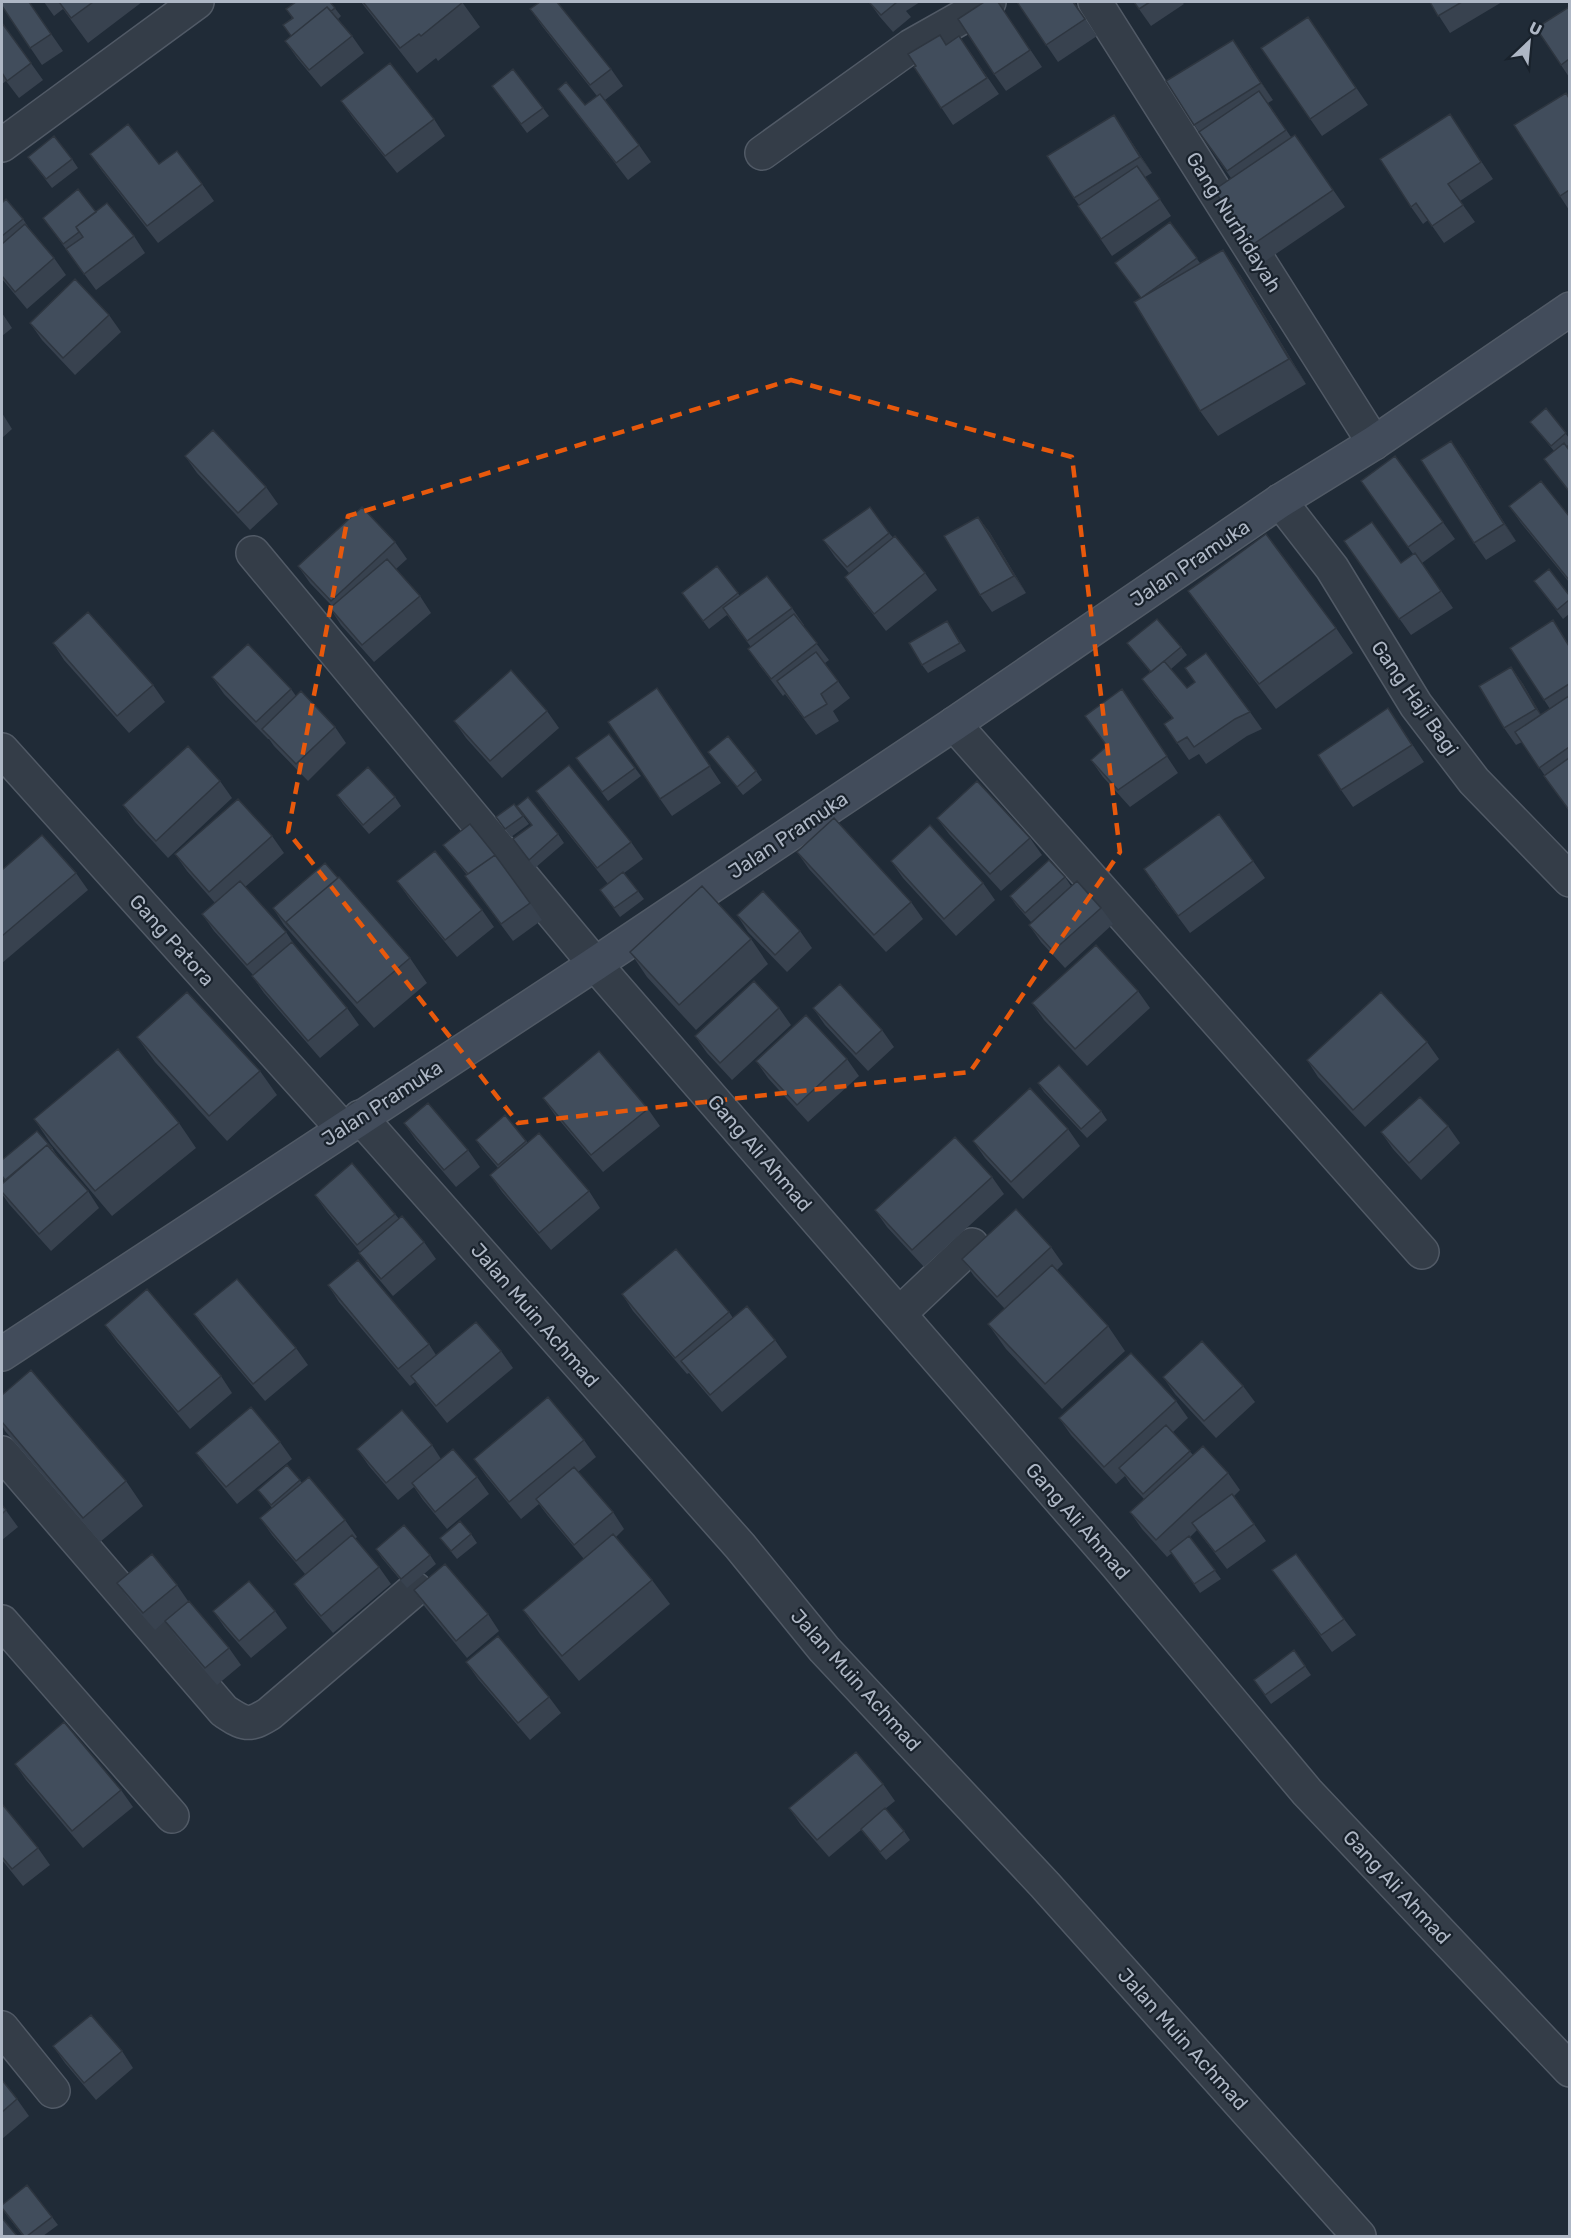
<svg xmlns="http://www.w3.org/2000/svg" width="1571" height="2238" font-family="Rubik,sans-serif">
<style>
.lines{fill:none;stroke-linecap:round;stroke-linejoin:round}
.street-casing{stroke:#515a66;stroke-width:36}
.secondary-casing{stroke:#515a66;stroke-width:36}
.street{stroke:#343d48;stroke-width:33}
.secondary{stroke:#424c5b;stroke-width:33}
.wall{fill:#38424f}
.shaded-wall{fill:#2e3640}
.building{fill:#414d5c;stroke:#2e3640;stroke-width:1.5}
.marked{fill:none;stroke:#e8590c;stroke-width:4.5;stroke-dasharray:12 8;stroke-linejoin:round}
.labels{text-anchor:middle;stroke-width:4.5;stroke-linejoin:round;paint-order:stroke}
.street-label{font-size:20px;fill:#aeb7c5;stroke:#19222c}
</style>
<rect width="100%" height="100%" fill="#202b37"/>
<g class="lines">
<defs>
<path id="street" d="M1095,2L1374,443
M2,145L197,2
M762,153L911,46L989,2
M1280,501L1332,568L1416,705L1474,781L1570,880
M253,553L595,964L1116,1564L1307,1792L1570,2070
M954,724L1422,1252
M2,750L343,1129
M360,1117L740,1546L824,1649L1045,1885L1359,2236
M899,1314L972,1245
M2,1453L224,1711C244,1724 248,1727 269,1714L415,1589
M2,1622L172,1816
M2,2028L53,2091"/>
<path id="secondary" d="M2,1354L595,964L954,724L1280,501L1374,443L1570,309"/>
</defs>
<!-- street casing -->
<use href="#street" class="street-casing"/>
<!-- secondary casing -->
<use href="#secondary" class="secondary-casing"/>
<!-- street -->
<use href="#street" class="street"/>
<!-- secondary -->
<use href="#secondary" class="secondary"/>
</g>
<!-- wall -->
<path class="wall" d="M29,2L63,51L42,65L2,6Z
M44,2H142L88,43L63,9L54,16Z
M330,2L341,16L338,19L352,36L364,53L321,87L297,58L285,41L291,36L283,25L292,18L286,9Z
M361,2H462L480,27L438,61L436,58L417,73Z
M869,2H920L906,11L911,17L893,32L880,17Z
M998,2L1042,67L1006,91L994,74Z
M1017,2H1074L1097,36L1058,62Z
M1134,2H1182L1184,4L1151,26Z
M1430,2H1502L1450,33Z
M1569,7V81V77L1561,65Z
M530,9L611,69L623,86L605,100L639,145L651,162L628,180L570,105L558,89L585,105L597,96L542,26Z
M1308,17L1368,105L1322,136L1261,48Z
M2,23L43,80L19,98L6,81L2,84Z
M959,36L999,94L953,125L914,67Z
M1233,40L1273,100L1268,103L1291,137L1295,135L1345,207L1264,262L1214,190L1231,178L1199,132L1166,81Z
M492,86L543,108L549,116L527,133Z
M1569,97V210L1560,196Z
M341,101L434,119L445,136L397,173L353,118Z
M1461,131L1493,179L1460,201L1475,222L1444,243L1428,220L1423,224L1411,207Z
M1125,132L1152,173L1145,177L1171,216L1112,256L1078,206L1079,205L1074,198Z
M90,154L159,164L202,184L214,201L158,243L102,171Z
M28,157L72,159L78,168L52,188Z
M2,203L23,219L29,228L54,258L66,275L27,309L2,279Z
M1170,222L1200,263L1240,275L1306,384L1218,436L1200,411L1140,298Z
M49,226L134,236L145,253L96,290Z
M2,313L12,328L2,336Z
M109,315L121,332L75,375L42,340L30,323Z
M1546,408L1569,438V444L1567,446L1569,450V492L1544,459L1554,451L1530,422Z
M2,413L12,429L2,438Z
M185,456L266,487L278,504L250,530L197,473Z
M1395,456L1455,539L1422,563L1453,608L1411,635L1344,541L1401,563L1413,554L1361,481Z
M1463,458L1516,541L1486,560L1474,543Z
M1509,506L1569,516V582L1521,523Z
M978,517L990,533L1026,593L992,612L980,595Z
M889,533L925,573L937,590L886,631L857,594L845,577L849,573L835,557L823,540Z
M395,542L407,559L396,569L420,596L431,613L374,662L341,625L330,608L332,606L310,583L298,566Z
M717,566L740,596L792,608L804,625L803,626L829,660L825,663L850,698L833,711L839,721L816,735L785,694L783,696L760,666L748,649L751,647L727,615L709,629L682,593Z
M1534,581L1569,595V614L1563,619Z
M1188,591L1336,628L1353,653L1276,709L1206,616Z
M947,621L966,651L928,673L922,665Z
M53,643L153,685L165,702L129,733L64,660Z
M1127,643L1181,647L1187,655L1171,669L1187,688L1250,712L1262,729L1247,736L1206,764L1199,754L1189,760L1164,724L1172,718L1154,696L1142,679L1150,672Z
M1569,644V811L1522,742L1516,745L1504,728L1511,667L1523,684L1541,715L1550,709L1510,648Z
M212,677L291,689L296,696L335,727L346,743L308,781L274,746L269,739H268L224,694Z
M1122,689L1178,773L1130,807L1103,777L1091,760L1107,746Z
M669,705L721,783L672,816L660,799Z
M1388,708L1424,762L1353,807L1341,790Z
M547,711L559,728L502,778L466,738L454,721Z
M708,752L756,771L762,780L743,795Z
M576,758L635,768L641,776L608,801Z
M220,781L232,798L168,858L135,822L123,805Z
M536,791L631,842L643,859L624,873L644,899L620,917L600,890L608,884L548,808Z
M337,795L395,797L401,806L369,834L343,804Z
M514,804L529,824L511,837L496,817Z
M517,806L558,834L564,843L535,868L513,839L532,826Z
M937,818L1030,838L1042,855L1001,891L949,834Z
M272,836L284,853L245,887L286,932L297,949L347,1008L359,1025L320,1058L264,993L252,976L253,975L214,931L202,914L215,903L187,871L175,854Z
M443,845L530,903L542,920L513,941L465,876L467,875Z
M797,852L911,902L923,919L886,952L809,869Z
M891,861L983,883L995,900L956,936L903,878Z
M1253,861L1265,878L1190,933L1155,886Z
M2,870L76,873L88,890L2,963Z
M1065,877L1071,886L1031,922L1016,905L1010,896Z
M397,881L482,910L494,927L457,957L409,898Z
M273,908L410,958L427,983L374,1028L284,925Z
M1101,908L1113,924L1065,968L1041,942L1029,925Z
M737,915L800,931L812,948L787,972L748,932Z
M751,939L768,964L696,1030L647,977L630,952Z
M1138,991L1150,1008L1087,1066L1044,1020L1032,1003Z
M779,1008L791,1025L732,1080L707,1053L695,1036Z
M813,1008L882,1030L894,1047L868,1071L825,1025Z
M137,1037L260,1071L277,1095L227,1141L155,1062Z
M1427,1042L1439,1059L1365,1127L1318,1077L1307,1060Z
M847,1059L859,1076L808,1122L768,1078L756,1061Z
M1038,1083L1101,1111L1107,1120L1087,1138L1044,1092Z
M543,1098L648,1109L660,1126L603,1172L555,1115Z
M505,1115L528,1143L589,1191L600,1208L551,1250L502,1192L490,1175L498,1168L482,1149L476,1140Z
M34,1119L179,1123L196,1148L112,1216L51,1144Z
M404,1123L468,1150L480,1167L456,1187L416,1140Z
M1448,1126L1460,1143L1421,1180L1393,1149L1381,1132Z
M1068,1129L1080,1146L1023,1199L985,1158L973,1141Z
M52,1148L58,1157L88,1191L99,1208L51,1251L9,1204L2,1194V1184L5,1181L2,1177V1160Z
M992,1177L1004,1194L924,1267L887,1227L875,1210Z
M315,1195L395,1214L399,1219L424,1242L436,1259L393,1296L371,1270L359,1253L360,1252L327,1212Z
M1051,1247L1063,1264L1057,1270L1108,1326L1125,1351L1062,1409L1006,1349L988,1324L1005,1309L974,1276L962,1259Z
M328,1285L429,1344L436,1355L501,1351L513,1368L447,1423L423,1393L415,1382L410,1386L339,1302Z
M622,1294L729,1312L733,1318L775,1340L787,1357L722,1412L689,1373L687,1374L633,1311Z
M194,1314L296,1348L308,1365L265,1401L206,1331Z
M105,1325L221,1376L232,1393L190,1429L117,1342Z
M1163,1377L1243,1386L1255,1402L1216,1438L1175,1394Z
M1176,1401L1188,1418L1173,1432L1193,1455L1228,1473L1240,1490L1234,1496L1266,1541L1227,1569L1197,1530L1190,1537L1221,1579L1200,1593L1172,1553L1167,1557L1142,1529L1130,1512L1144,1499L1131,1485L1125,1476L1116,1484L1071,1435L1059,1418Z
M2,1422L126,1481L143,1506L100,1542L5,1431L2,1425Z
M584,1440L596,1457L578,1472L613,1512L624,1529L616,1537L652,1580L670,1604L579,1681L540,1634L523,1610L584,1559L548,1516L539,1504L521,1519L486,1476L474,1459Z
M280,1442L292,1459L237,1504L208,1469L196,1453Z
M432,1445L441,1459L477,1477L489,1494L447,1529L423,1500L414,1487L398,1500L369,1466L357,1449Z
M287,1465L302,1483L345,1520L357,1537L355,1539L379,1567L391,1584L333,1633L306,1601L294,1584L305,1574L272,1535L260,1518L272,1508L258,1490Z
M2,1505L18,1527L2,1540Z
M471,1534L477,1543L457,1559L440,1538Z
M376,1549L430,1555L436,1564L407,1588L382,1558Z
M1272,1570L1344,1619L1356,1635L1332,1652Z
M117,1583L177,1585L188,1601L229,1648L241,1665L217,1685L177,1638L165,1621L155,1630L129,1600Z
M414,1590L488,1614L499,1631L467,1658L425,1607Z
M213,1611H275L287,1628L251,1658L225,1628Z
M1294,1650L1311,1675L1271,1704L1254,1680Z
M466,1662L549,1697L561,1713L530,1740L478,1679Z
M15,1764L121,1790L133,1807L83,1848L26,1780Z
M883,1784L895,1801L885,1809L904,1831L910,1840L886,1860L861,1830L829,1857L801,1825L789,1808Z
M2,1804L38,1848L50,1865L23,1886L2,1860Z
M53,2046L122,2051L133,2068L96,2100L65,2063Z
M2,2080L17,2099L29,2116L2,2139Z
M2,2209L52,2217L58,2225L43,2236H23Z"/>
<!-- shaded-wall -->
<path class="shaded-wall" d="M1233,40L1245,57L1273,100L1261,83Z
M1114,115L1125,132L1152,173L1140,157Z
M1223,250L1240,275L1306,384L1289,359Z
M1451,441L1463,458L1516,541L1504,524Z
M978,517L990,533L1026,593L1014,576Z
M1511,667L1523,684L1548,726L1536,709Z"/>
<!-- building -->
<path class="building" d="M2,2H29L51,34L30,48L2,6Z
M59,2H93L71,18Z
M296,2H330L335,8L331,11L327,7L291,36L283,25L293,18L286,9Z
M363,2H463L421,36L419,34L400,48Z
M540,2H557L611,69L590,85L530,9Z
M869,2H897L881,15Z
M984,2H998L1030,50L994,74L958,19Z
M1017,2H1073L1085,19L1046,45Z
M1134,2H1150L1139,9Z
M1430,2H1462L1438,16Z
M327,7L352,36L309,70L285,41Z
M1569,7V59L1561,65L1536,28Z
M1308,17L1356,88L1310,119L1261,48Z
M2,23L31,63L7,81L2,73Z
M940,35L946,45L959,36L987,78L941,108L914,67L916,66L908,54Z
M1233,40L1261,83L1194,125L1166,81Z
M390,63L434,119L385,156L341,101Z
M513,69L543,108L521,124L492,86Z
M566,82L585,105L600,94L639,145L616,163L558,89Z
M1259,91L1286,130L1227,171L1199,132Z
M1566,93L1569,98V190L1560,196L1514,125Z
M1450,114L1481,162L1448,184L1463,205L1432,226L1416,203L1411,207L1380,159Z
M1114,115L1140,157L1074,198L1047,156Z
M128,124L159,164L177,151L202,184L147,226L90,154Z
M1295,135L1333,190L1252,245L1214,190Z
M54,136L72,159L46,179L28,157Z
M1137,166L1160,199L1101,239L1078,206Z
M78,189L96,212L76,227L79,232L63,244L43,218Z
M6,199L23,219L2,236V203Z
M107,203L134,236L84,274L66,249L83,237L76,227Z
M1170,222L1197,258L1141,298L1115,263Z
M25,224L54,258L15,292L2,276V244Z
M1223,250L1289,359L1200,411L1134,302Z
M75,279L109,315L63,358L30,323Z
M1546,408L1566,433L1551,446L1530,422Z
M213,430L266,487L238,513L185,456Z
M1451,441L1504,524L1474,543L1421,460Z
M1564,443L1569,450V491L1544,459Z
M1395,456L1443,522L1408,547L1361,481Z
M1541,481L1569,516V580L1509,506Z
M362,507L395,542L331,601L298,566Z
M870,507L889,533L847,567L823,540Z
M978,517L1014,576L980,595L944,536Z
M1372,522L1401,563L1415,553L1441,591L1399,619L1344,541Z
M1266,534L1336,628L1259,684L1188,591Z
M895,536L925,573L874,614L845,577Z
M387,559L420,596L362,645L330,608Z
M717,566L738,593L703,621L682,593Z
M1549,569L1569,595V600L1557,610L1534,581Z
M767,576L792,608L747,641L723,608Z
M88,612L153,685L117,716L53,643Z
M794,614L817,643L771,679L748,649Z
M1157,619L1181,647L1151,672L1127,643Z
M1553,620L1569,646V684L1544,700L1510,648Z
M947,621L960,643L922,665L909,643Z
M248,644L291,689L256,722L212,677Z
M816,652L838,681L821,694L827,704L804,718L777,681Z
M1206,653L1250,712L1235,719L1194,747L1187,737L1177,743L1164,724L1173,718L1142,679L1164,661L1187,688L1195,682L1185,668Z
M1511,667L1536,709L1504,728L1479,686Z
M511,670L547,711L490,761L454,721Z
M657,688L710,766L660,799L608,722Z
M1122,689L1167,756L1118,790L1091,760L1107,746L1085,716Z
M301,691L335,727L296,764L262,729Z
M1569,696V747L1539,768L1515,732Z
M1388,708L1412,745L1341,790L1318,755Z
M609,734L635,768L602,792L576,758Z
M728,736L756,771L737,787L708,752Z
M188,746L220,781L156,841L123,805Z
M1569,758V810L1544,776Z
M569,765L631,842L597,868L536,791Z
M368,767L395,797L363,825L337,795Z
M977,781L1030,838L990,874L937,818Z
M528,797L558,834L529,860L513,839L532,825L517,806Z
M238,799L272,836L209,892L175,854Z
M514,804L523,816L505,829L496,817Z
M1219,814L1253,861L1178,916L1144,869Z
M834,818L911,902L874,935L797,852Z
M470,824L495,855L468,874L443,845Z
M930,825L983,883L944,919L891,861Z
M42,835L76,873L2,936V870Z
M435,851L482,910L445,940L397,881Z
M495,855L530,903L501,924L465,876Z
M1049,860L1065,877L1025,913L1010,896Z
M325,863L338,878L286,922L292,930L273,908Z
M623,872L638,891L614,908L600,890Z
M339,877L410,958L357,1003L286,922Z
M240,881L286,932L247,965L202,914Z
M1077,881L1101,908L1053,951L1029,925Z
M702,886L751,939L679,1005L630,952Z
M763,891L800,931L775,955L737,915Z
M292,942L347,1008L308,1041L252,976Z
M1096,945L1138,991L1075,1049L1032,1003Z
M754,981L779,1008L720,1063L695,1036Z
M840,984L882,1030L856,1054L813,1008Z
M187,992L260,1071L209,1116L137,1037Z
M1381,992L1427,1042L1353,1110L1307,1060Z
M806,1015L847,1059L797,1105L756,1061Z
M118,1049L179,1123L95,1191L34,1119Z
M599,1051L648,1109L591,1155L543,1098Z
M1059,1065L1101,1111L1081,1129L1038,1083Z
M1030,1088L1068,1129L1011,1182L973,1141Z
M1420,1097L1448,1126L1409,1163L1381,1132Z
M428,1103L468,1150L444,1170L404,1123Z
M505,1115L526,1141L498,1165L476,1140Z
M37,1131L52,1148L51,1149L47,1145L5,1180L2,1176V1160Z
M539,1133L589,1191L539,1233L490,1175Z
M955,1137L992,1177L912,1250L875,1210Z
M47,1145L88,1191L39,1234L2,1192V1184Z
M352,1163L395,1214L357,1245L315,1195Z
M1016,1209L1051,1247L997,1297L962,1259Z
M402,1216L424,1242L381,1279L359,1253Z
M676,1249L729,1312L675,1358L622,1294Z
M358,1260L429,1344L398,1369L328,1285Z
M1052,1265L1108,1326L1045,1384L988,1324Z
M237,1279L296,1348L253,1384L194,1314Z
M147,1289L221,1376L178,1412L105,1325Z
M747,1306L775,1340L710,1395L681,1361Z
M476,1322L501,1351L436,1406L411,1376Z
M1202,1341L1243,1386L1204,1421L1163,1377Z
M1131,1353L1176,1401L1104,1467L1059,1418Z
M31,1370L126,1481L83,1518L2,1422V1395Z
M548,1397L584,1440L509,1502L474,1459Z
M251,1407L280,1442L226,1487L196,1453Z
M402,1410L432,1445L386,1483L357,1449Z
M1166,1425L1190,1451L1143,1494L1119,1468Z
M1203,1446L1228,1473L1156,1540L1130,1512Z
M453,1449L477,1477L435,1512L412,1483Z
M287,1465L300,1480L271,1505L258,1490Z
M574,1467L613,1512L574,1545L536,1499Z
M309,1477L345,1520L296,1561L260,1518Z
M1232,1494L1254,1524L1215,1552L1192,1523Z
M2,1505L6,1510L2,1514Z
M460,1521L471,1534L451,1551L440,1538Z
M404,1525L430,1555L401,1579L376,1549Z
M613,1534L652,1580L562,1656L523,1610Z
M352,1535L379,1567L321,1616L294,1584Z
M1189,1536L1215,1570L1194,1584L1170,1551Z
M152,1554L177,1585L143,1613L117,1583Z
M1296,1554L1344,1619L1321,1635L1272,1570Z
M445,1564L488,1614L456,1641L414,1590Z
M249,1581L275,1611L239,1641L213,1611Z
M189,1601L229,1648L205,1668L165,1621Z
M498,1636L549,1697L518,1723L466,1662Z
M1294,1650L1305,1666L1265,1695L1254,1680Z
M64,1722L121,1790L72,1831L15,1764Z
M856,1752L883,1784L817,1840L789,1808Z
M2,1804L38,1848L12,1869L2,1857Z
M885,1808L904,1831L880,1852L861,1829Z
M91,2015L122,2051L84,2083L53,2046Z
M2,2080L17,2099L2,2112Z
M27,2185L52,2217L27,2236H24L2,2208V2205Z
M2,2218L17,2236H2Z"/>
<!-- marked area -->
<path class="marked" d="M791,380L1072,457L1120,852L970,1072L518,1123L288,832L348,516Z"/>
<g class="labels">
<!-- street labels -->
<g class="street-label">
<text transform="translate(1234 222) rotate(58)" y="7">Gang Nurhidayah</text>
<text transform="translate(1190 563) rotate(-34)" y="7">Jalan Pramuka</text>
<text transform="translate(1415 698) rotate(55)" y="7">Gang Haji Bagi</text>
<text transform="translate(788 835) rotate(-34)" y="7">Jalan Pramuka</text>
<text transform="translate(172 940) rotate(48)" y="7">Gang Patora</text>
<text transform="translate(382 1103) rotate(-33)" y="7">Jalan Pramuka</text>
<text transform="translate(760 1153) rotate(49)" y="7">Gang Ali Ahmad</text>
<text transform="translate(535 1315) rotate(49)" y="7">Jalan Muin Achmad</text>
<text transform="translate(1078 1521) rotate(49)" y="7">Gang Ali Ahmad</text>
<text transform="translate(856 1680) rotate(48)" y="7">Jalan Muin Achmad</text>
<text transform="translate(1397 1887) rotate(47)" y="7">Gang Ali Ahmad</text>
<text transform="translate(1183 2039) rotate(48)" y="7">Jalan Muin Achmad</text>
</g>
</g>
<!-- border -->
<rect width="1571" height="2238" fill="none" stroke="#aeb7c5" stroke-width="6"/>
<!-- north arrow -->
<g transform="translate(1529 42) rotate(26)" stroke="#19222c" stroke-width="4.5" paint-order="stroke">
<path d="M0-4.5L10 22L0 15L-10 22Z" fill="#aeb7c5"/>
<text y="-9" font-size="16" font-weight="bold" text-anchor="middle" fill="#aeb7c5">U</text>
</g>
</svg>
